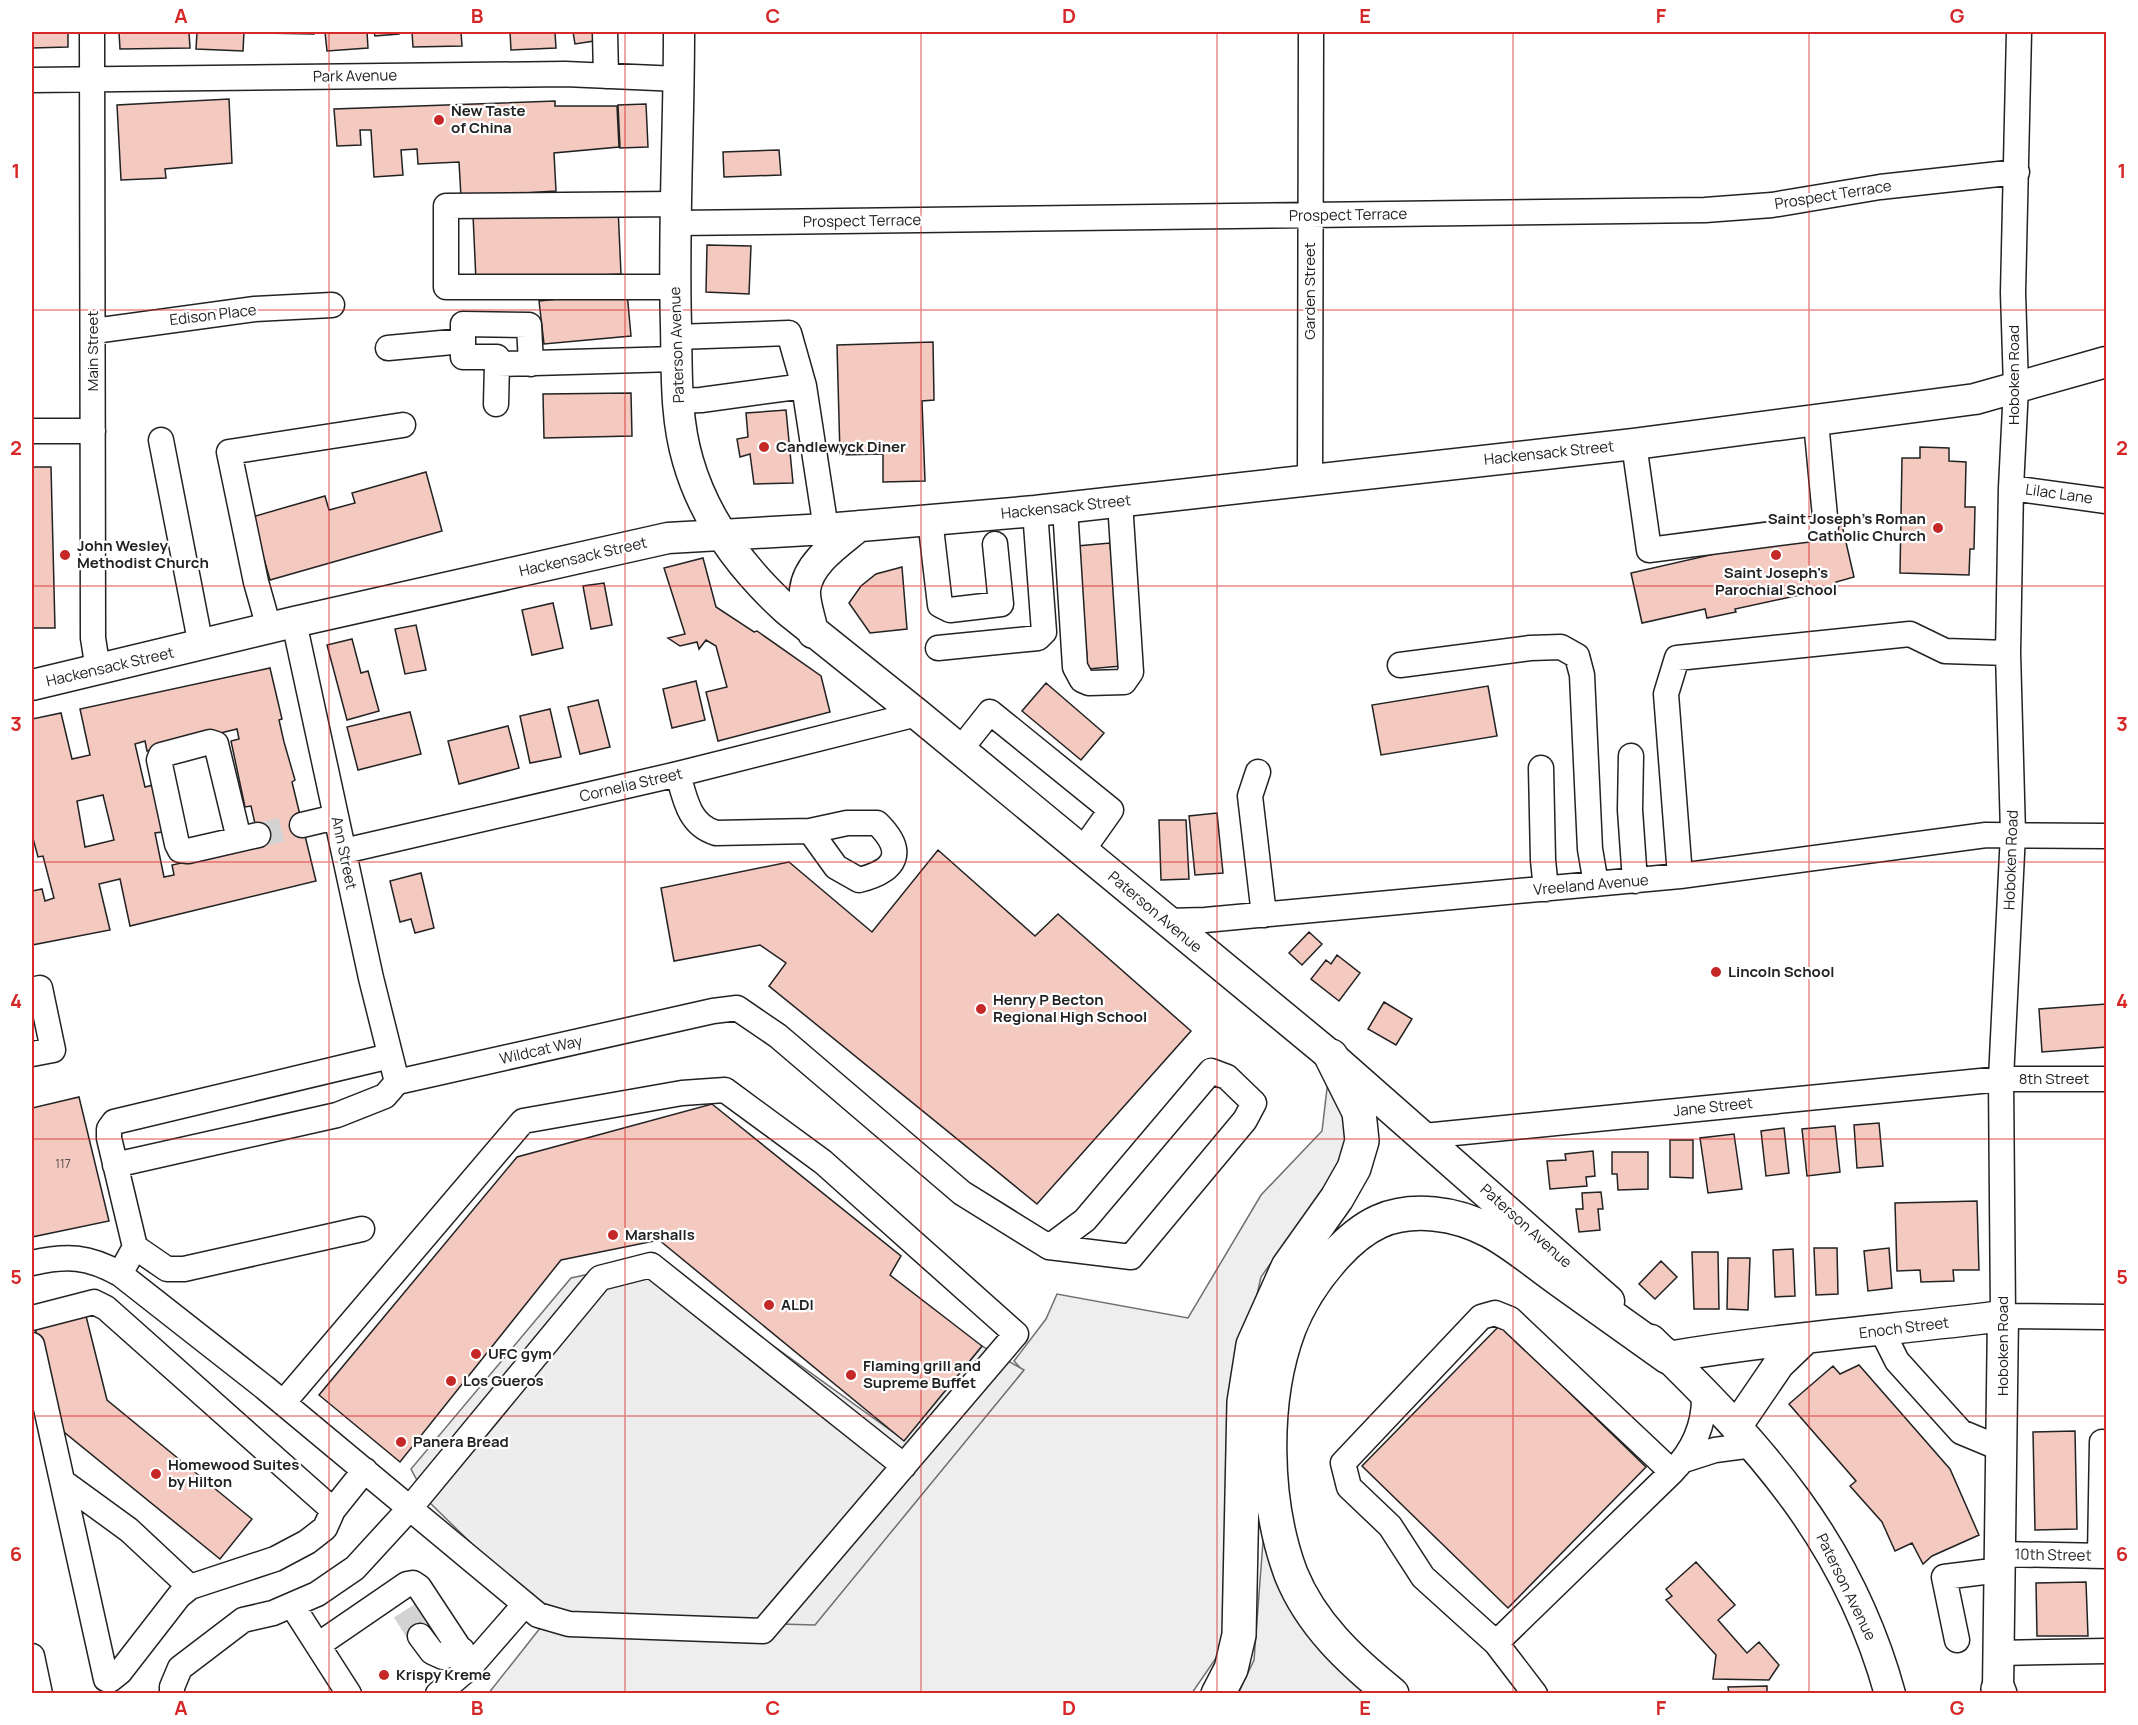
<svg xmlns="http://www.w3.org/2000/svg" width="2138" height="1725" font-family="Manrope,sans-serif">
<style>
.green{fill:#eee;stroke:#6f6f6f;stroke-width:1.5}
.parking{fill:#ededed;stroke:#6f6f6f;stroke-width:1.5}
.building{fill:#f3c9c0;stroke:#222;stroke-width:1.5;fill-rule:evenodd}
.lines{fill:none;stroke-linecap:round;stroke-linejoin:round}
.minor-tunnel{stroke:#d3d3d3;stroke-width:24;stroke-dasharray:24 12;stroke-linecap:butt}
.minor-casing{stroke:#222;stroke-width:27}
.major-casing{stroke:#222;stroke-width:33}
.highway-casing{stroke:#222;stroke-width:36}
.minor{stroke:#fff;stroke-width:24}
.major{stroke:#fff;stroke-width:30}
.highway{stroke:#fff;stroke-width:33}
.grid{fill:none;stroke:#d62828;stroke-width:1.5;stroke-opacity:0.55}
.poi-dot{fill:#c62828;stroke:#fff;stroke-width:2}
.labels{text-anchor:middle;stroke-width:4.5;stroke-linejoin:round;paint-order:stroke}
.number-label{font-size:12px;fill:#564c4a}
.street-label{font-size:15px;fill:#222;stroke:#fff}
.poi-label{font-size:15px;font-weight:bold;fill:#222;stroke:#fff;text-anchor:start}
.neatline{fill:none;stroke:#d62828;stroke-width:2}
.grid-label{font-size:20px;text-anchor:middle;font-weight:bold;fill:#d62828}
</style>
<rect width="100%" height="100%" fill="#fff"/>
<!-- green -->
<path class="green" d="M1328,1080L1351,1119L1337,1169L1261,1277L1239,1373L1225,1645L1192,1693L488,1694L548,1618L815,1624L1023,1371L1014,1361L1046,1319L1057,1294L1188,1318L1261,1195L1322,1131Z
M1265,1515L1376,1693L1238,1694L1254,1660Z"/>
<!-- parking -->
<path class="parking" d="M654,1260L904,1440L982,1346L1024,1370L815,1625L548,1618L428,1501L411,1469L571,1278Z"/>
<!-- building -->
<path class="building" d="M32,32H68V47L32,48Z
M119,32H189L190,48L120,49Z
M197,32H244L243,51L196,49Z
M261,32H314V34L261,33Z
M325,32H367L368,48L327,51Z
M374,32H399V34L375,36Z
M412,32H461L462,46L413,47Z
M510,32H555L556,48L511,50Z
M573,32H593L594,41L575,44Z
M229,99L232,163L165,169L166,178L121,180L117,105Z
M555,101V106H617L619,147L554,153L556,191L461,197L459,162L418,164L417,149L401,150L403,175L374,177L371,130H360L361,145L337,146L334,109Z
M646,104L648,147L620,148L618,105Z
M779,150L781,175L724,177L723,152Z
M618,207L621,274L476,281L473,215Z
M707,245L751,246L749,294L706,292Z
M627,292L631,336L544,344L539,301Z
M933,342L934,400L922,401L925,481L883,482V454L840,455L837,345Z
M631,393L632,436L544,438L543,394Z
M786,410L793,483L754,484L750,454L740,457L737,439L748,437L746,413Z
M1920,447L1949,448V461L1966,462L1965,507H1975L1974,549H1970L1969,575L1900,573L1902,458H1920Z
M32,467H51L55,628H32Z
M426,472L442,531L270,580L252,517L325,496L329,510L355,503L352,493Z
M1842,525L1854,577L1836,582L1837,587L1735,609L1736,612L1707,618L1705,609L1642,623L1631,573Z
M1110,543L1121,666L1088,669L1077,546Z
M703,558L716,607L754,632L757,631L821,676L830,712L718,741L706,692L727,687L716,646L706,640L699,649L697,642L680,646L668,638L685,634L664,568Z
M902,567L907,629L870,633L849,603L861,586L876,574Z
M604,583L612,625L591,629L583,586Z
M553,603L563,648L532,655L522,610Z
M416,625L426,670L405,674L395,629Z
M352,639L361,673L368,671L379,711L347,720L327,645Z
M270,668L282,719L279,720L284,742L295,780L292,782L316,881L130,926L120,879L99,884L110,930L32,945V891L42,889L45,901L54,898L43,856L38,857L32,835V719L61,713L72,759L90,755L80,709ZM237,729L239,739L231,741L245,807L251,806L260,846L172,865L174,875L164,877L155,833L162,832L153,785L145,787L135,744L145,741L147,751ZM103,795L114,840L85,847L77,801Z
M696,681L705,720L672,728L663,689Z
M1046,683L1104,733L1081,760L1022,711Z
M1488,686L1497,736L1381,755L1372,705Z
M598,700L610,747L580,754L568,707Z
M550,709L561,757L530,763L520,716Z
M410,712L421,754L358,770L347,727Z
M508,726L519,768L459,784L448,741Z
M1217,813L1223,873L1195,875L1189,816Z
M1159,820H1186L1189,879L1161,880Z
M938,850L1035,936L1058,914L1191,1031L1037,1204L769,986L786,963L760,945L674,961L661,888L789,862L872,932Z
M421,873L434,928L415,933L411,919L400,922L390,881Z
M1309,932L1322,944L1302,965L1289,953Z
M1337,955L1360,973L1339,1001L1311,979L1326,960L1331,964Z
M1384,1002L1412,1019L1396,1045L1368,1029Z
M2106,1004V1047L2042,1052L2039,1009Z
M79,1097L109,1221L32,1237V1108Z
M712,1104L901,1256L890,1275L982,1346L904,1441L659,1240L561,1260L400,1462L319,1395L517,1157Z
M1879,1123L1883,1166L1857,1168L1854,1125Z
M1835,1126L1840,1172L1807,1176L1802,1129Z
M1784,1128L1789,1173L1766,1176L1761,1131Z
M1734,1134L1742,1189L1708,1193L1700,1138Z
M1670,1140H1693V1178L1670,1177Z
M1593,1151L1595,1176L1586,1177L1587,1186L1550,1189L1547,1161L1566,1160L1565,1154Z
M1612,1152H1648V1189L1618,1190L1617,1174H1612Z
M1601,1192L1603,1209H1598L1600,1230L1579,1232L1576,1209H1583L1582,1193Z
M1977,1201L1979,1270H1953L1954,1281L1921,1282L1920,1270L1897,1271L1895,1203Z
M1814,1248H1837L1838,1294L1816,1295Z
M1889,1248L1892,1288L1868,1291L1864,1251Z
M1793,1249L1795,1296L1775,1297L1773,1250Z
M1692,1252H1718L1719,1309H1694Z
M1728,1258H1750L1748,1310L1727,1309Z
M1661,1261L1677,1277L1655,1299L1639,1284Z
M86,1316L107,1400L252,1519L220,1559L59,1428L35,1328Z
M1500,1325L1646,1467L1508,1608L1362,1466Z
M1859,1365L1950,1469L1979,1535L1932,1556L1923,1564L1912,1543L1895,1551L1882,1522L1850,1486L1856,1481L1789,1404L1833,1366L1840,1374Z
M2075,1431L2077,1529L2035,1530L2033,1432Z
M1696,1562L1735,1605L1718,1620L1747,1653L1759,1642L1779,1665L1769,1680L1713,1679L1716,1655L1666,1600L1672,1596L1666,1589Z
M2086,1582L2088,1636H2037L2036,1583Z
M1767,1686V1694H1729L1728,1687Z"/>
<g class="lines">
<!-- minor-tunnel -->
<path class="minor-tunnel" d="M258,835L302,825
M404,1611L420,1636"/>
<defs>
<path id="minor" d="M92,32L93,638L98,670
M605,32L606,76
M2019,32L2013,293L2016,387L2011,488L2008,653L2013,833L2001,1079L2003,1316L2106,1317
M32,80L565,74L679,79
M676,223L1705,210L1772,205L1880,187L2017,172
M675,287H446V206L676,204
M94,331L255,309L332,305
M676,337L789,333L804,386L701,400L677,401
M388,348L463,341
M531,364L529,325L463,324V357H497V364L676,359
M804,386L826,529
M496,404L497,364
M32,431H93
M161,440L201,646
M1634,444L1649,550L1826,527L1816,422
M1310,479L1311,32
M2011,488L2106,501
M1065,508L1075,667L1082,680L1089,683L1124,682L1131,672L1120,502
M930,519L940,605L950,610L1001,604L995,544
M294,622L371,978L397,1082
M269,628L256,582L229,452L403,425
M938,648L1038,638L1044,632L1035,511
M1400,665L1530,648L1561,647L1577,656L1582,675L1590,849L1596,884
M960,750L990,712L1111,810L1082,851
M1631,756L1630,810L1635,881
M1541,768L1543,860L1546,889
M1258,772L1250,796L1264,915
M678,774C685,799 689,825 716,833L810,831L847,823H877C907,852 896,871 859,880L836,867L810,831
M302,825L336,817
M239,839L216,744L210,742L161,755L159,760L177,844L180,850L188,851L258,835
M344,851L678,774L917,714
M1680,876L1666,694L1677,658L1910,634L1945,651L2008,653
M1167,921L1205,920L1680,876L1986,835L2106,836
M32,990L40,988L53,1050L32,1054
M397,1082L713,1011L737,1008L778,1036L962,1193L1049,1247L1085,1220L1211,1071L1227,1077L1254,1103L1245,1120L1131,1257L1049,1247
M1424,1136L2001,1079H2106
M115,1165L337,1115L385,1096L397,1082
M135,1247L167,1269H184L362,1229
M32,1263C67,1255 88,1256 120,1274L264,1387L538,1615L569,1624L763,1631L1016,1334L823,1162L725,1090L682,1093L523,1121L283,1403
M120,1274L135,1247L109,1138V1129L114,1122L390,1056
M32,1318L94,1302L106,1308L333,1510
M1882,1331L1897,1361L1961,1432L2002,1449
M32,1345L106,1679L110,1680L120,1672L179,1596L190,1587L275,1559L307,1542L325,1528L333,1510L365,1470
M1684,1460L1715,1450L1753,1445
M1672,1472L1510,1319L1495,1313L1481,1317L1343,1463L1349,1487L1390,1526L1423,1577L1496,1643L1672,1472C1693,1451 1705,1424 1704,1394
M63,1482L129,1530L190,1587
M2000,1554L2106,1556
M2100,1556L2102,1442
M292,1605L349,1694
M420,1636L432,1652L443,1657L462,1650
M1957,1640L1944,1577L2000,1570
M1496,1643L1535,1694
M318,1645L407,1584L413,1583L419,1587L471,1666
M1998,1653L2106,1651
M32,1656L40,1694
M172,1694V1687L180,1668L243,1620L273,1613L317,1594L355,1568L410,1508L600,1278L651,1265L904,1466
M438,1694L471,1666L525,1604"/>
<path id="major" d="M679,32C679,130 673,228 676,326C677,372 675,417 688,461C705,520 742,569 787,610L917,714L1331,1056L1609,1301
M813,633C811,620 804,603 805,590C808,562 840,542 859,526
M32,685L294,622L668,538L826,529L1035,511L1634,444L1975,399L2106,362
M1651,1340C1761,1447 1848,1541 1890,1694
M1668,1357C1779,1338 1892,1330 2003,1316L1998,1689
M1736,1427L1779,1364L1804,1340"/>
<path id="highway" d="M1998,1689L2000,1694
M1218,1694L1231,1669L1239,1635L1244,1402L1253,1345L1288,1267L1337,1198L1354,1168L1362,1141L1359,1112L1331,1056
M1392,1694C1351,1661 1311,1624 1291,1574C1264,1502 1262,1401 1289,1329C1299,1303 1317,1276 1335,1256C1364,1224 1391,1210 1434,1214C1488,1219 1519,1251 1560,1280C1596,1306 1632,1331 1668,1357"/>
</defs>
<!-- minor casing -->
<use href="#minor" class="minor-casing"/>
<!-- major casing -->
<use href="#major" class="major-casing"/>
<!-- highway casing -->
<use href="#highway" class="highway-casing"/>
<!-- minor -->
<use href="#minor" class="minor"/>
<!-- major -->
<use href="#major" class="major"/>
<!-- highway -->
<use href="#highway" class="highway"/>
</g>
<!-- grid -->
<path class="grid" d="M329,32V1694M625,32V1694M921,32V1694M1217,32V1694M1513,32V1694M1809,32V1694M32,310H2106M32,586H2106M32,862H2106M32,1139H2106M32,1416H2106"/>
<!-- markers -->
<g class="poi-dot">
<circle cx="439" cy="120" r="6"/>
<circle cx="764" cy="447" r="6"/>
<circle cx="1938" cy="528" r="6"/>
<circle cx="65" cy="555" r="6"/>
<circle cx="1776" cy="555" r="6"/>
<circle cx="1716" cy="972" r="6"/>
<circle cx="981" cy="1009" r="6"/>
<circle cx="613" cy="1235" r="6"/>
<circle cx="769" cy="1305" r="6"/>
<circle cx="476" cy="1354" r="6"/>
<circle cx="851" cy="1375" r="6"/>
<circle cx="451" cy="1381" r="6"/>
<circle cx="401" cy="1442" r="6"/>
<circle cx="156" cy="1474" r="6"/>
<circle cx="384" cy="1675" r="6"/>
</g>
<g class="labels">
<!-- number labels -->
<g class="number-label">
<text x="63" y="1168">117</text>
</g>
<!-- street labels -->
<g class="street-label">
<text transform="translate(355 76) rotate(-1)" y="5">Park Avenue</text>
<text transform="translate(1833 195) rotate(-9)" y="5">Prospect Terrace</text>
<text transform="translate(1348 215) rotate(-1)" y="5">Prospect Terrace</text>
<text transform="translate(862 221) rotate(-1)" y="5">Prospect Terrace</text>
<text transform="translate(1310 291) rotate(-90)" y="5">Garden Street</text>
<text transform="translate(213 315) rotate(-7)" y="5">Edison Place</text>
<text transform="translate(677 345) rotate(-92)" y="5">Paterson Avenue</text>
<text transform="translate(93 351) rotate(-90)" y="5">Main Street</text>
<text transform="translate(2014 375) rotate(-90)" y="5">Hoboken Road</text>
<text transform="translate(1549 453) rotate(-6)" y="5">Hackensack Street</text>
<text transform="translate(2059 494) rotate(8)" y="5">Lilac Lane</text>
<text transform="translate(1066 507) rotate(-6)" y="5">Hackensack Street</text>
<text transform="translate(583 557) rotate(-13)" y="5">Hackensack Street</text>
<text transform="translate(110 667) rotate(-13)" y="5">Hackensack Street</text>
<text transform="translate(631 785) rotate(-13)" y="5">Cornelia Street</text>
<text transform="translate(344 853) rotate(78)" y="5">Ann Street</text>
<text transform="translate(2011 860) rotate(-88)" y="5">Hoboken Road</text>
<text transform="translate(1591 885) rotate(-5)" y="5">Vreeland Avenue</text>
<text transform="translate(1155 912) rotate(40)" y="5">Paterson Avenue</text>
<text transform="translate(541 1050) rotate(-13)" y="5">Wildcat Way</text>
<text x="2054" y="1084">8th Street</text>
<text transform="translate(1713 1107) rotate(-6)" y="5">Jane Street</text>
<text transform="translate(1526 1226) rotate(42)" y="5">Paterson Avenue</text>
<text transform="translate(1904 1328) rotate(-7)" y="5">Enoch Street</text>
<text transform="translate(2003 1346) rotate(-90)" y="5">Hoboken Road</text>
<text transform="translate(2053 1555) rotate(1)" y="5">10th Street</text>
<text transform="translate(1846 1587) rotate(64)" y="5">Paterson Avenue</text>
</g>
<!-- poi labels -->
<g class="poi-label">
<text x="451" y="116">New Taste<tspan x="451" dy="17">of China</tspan></text>
<text x="776" y="452">Candlewyck Diner</text>
<text x="1926" y="524" text-anchor="end">Saint Joseph's Roman<tspan x="1926" dy="17">Catholic Church</tspan></text>
<text x="77" y="551">John Wesley<tspan x="77" dy="17">Methodist Church</tspan></text>
<text x="1776" y="578" text-anchor="middle">Saint Joseph's<tspan x="1776" dy="17">Parochial School</tspan></text>
<text x="1728" y="977">Lincoln School</text>
<text x="993" y="1005">Henry P Becton<tspan x="993" dy="17">Regional High School</tspan></text>
<text x="625" y="1240">Marshalls</text>
<text x="781" y="1310">ALDI</text>
<text x="488" y="1359">UFC gym</text>
<text x="863" y="1371">Flaming grill and<tspan x="863" dy="17">Supreme Buffet</tspan></text>
<text x="463" y="1386">Los Gueros</text>
<text x="413" y="1447">Panera Bread</text>
<text x="168" y="1470">Homewood Suites<tspan x="168" dy="17">by Hilton</tspan></text>
<text x="396" y="1680">Krispy Kreme</text>
</g>
</g>
<!-- border -->
<rect width="2138" height="1725" fill="none" stroke="#ffffff" stroke-width="66"/>
<rect x="33" y="33" width="2072" height="1659" class="neatline"/>
<g class="grid-label">
<text x="181" y="23">A</text>
<text x="477" y="23">B</text>
<text x="773" y="23">C</text>
<text x="1069" y="23">D</text>
<text x="1365" y="23">E</text>
<text x="1661" y="23">F</text>
<text x="1957" y="23">G</text>
<text x="16" y="178">1</text>
<text x="2122" y="178">1</text>
<text x="16" y="455">2</text>
<text x="2122" y="455">2</text>
<text x="16" y="731">3</text>
<text x="2122" y="731">3</text>
<text x="16" y="1008">4</text>
<text x="2122" y="1008">4</text>
<text x="16" y="1284">5</text>
<text x="2122" y="1284">5</text>
<text x="16" y="1561">6</text>
<text x="2122" y="1561">6</text>
<text x="181" y="1715">A</text>
<text x="477" y="1715">B</text>
<text x="773" y="1715">C</text>
<text x="1069" y="1715">D</text>
<text x="1365" y="1715">E</text>
<text x="1661" y="1715">F</text>
<text x="1957" y="1715">G</text>
</g>
</svg>
